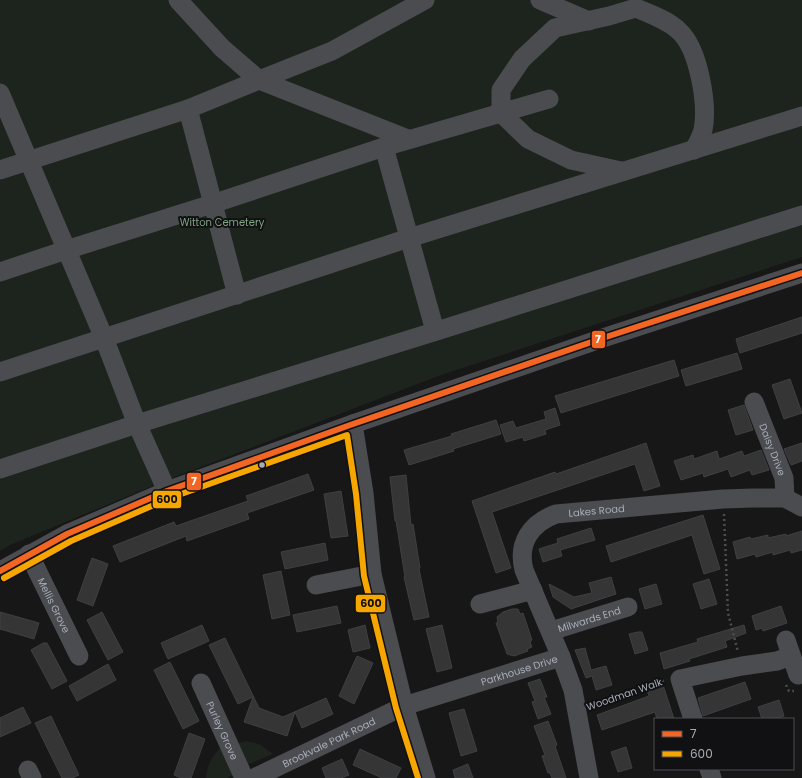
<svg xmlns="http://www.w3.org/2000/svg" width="802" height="778" font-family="Poppins,sans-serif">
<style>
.green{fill:#1d241e}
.building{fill:#353536;stroke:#3f4043}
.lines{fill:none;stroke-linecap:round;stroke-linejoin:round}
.path{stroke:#4d4e52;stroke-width:2.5;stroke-dasharray:2 3;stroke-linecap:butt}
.minor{stroke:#4b4c50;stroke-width:19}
.bus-1-casing{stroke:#111113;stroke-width:9}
.bus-2-casing{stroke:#111113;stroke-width:9}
.bus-1{stroke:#f26522;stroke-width:6}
.bus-2{stroke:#f7a600;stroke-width:6}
.bus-dot{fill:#a8adb8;stroke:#111113;stroke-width:1.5}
.labels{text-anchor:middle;stroke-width:4;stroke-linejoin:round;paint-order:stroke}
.park-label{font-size:10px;fill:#7fa381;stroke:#111113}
.street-label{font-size:10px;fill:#a8adb8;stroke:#111113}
.line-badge{stroke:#111113;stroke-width:1.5}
.badge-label{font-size:11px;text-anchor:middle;font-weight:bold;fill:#fff}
.pale-badge-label{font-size:11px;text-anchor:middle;font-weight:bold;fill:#111}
</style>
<rect width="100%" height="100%" fill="#171717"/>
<!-- green -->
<path class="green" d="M0,0H802V257L441,375L167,480L10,545L0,551Z
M246,741L259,744L273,754L247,765L236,744Z
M223,746L233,775L227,778H206C207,765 213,753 223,746Z"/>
<!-- building -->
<path class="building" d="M802,317V333L740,353L736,339Z
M737,353L742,369L686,386L681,370Z
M674,360L679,376L561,413L555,396Z
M790,379L802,413L784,419L772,385Z
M744,405L753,430L736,435L728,410Z
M555,408L560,425L545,430L546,434L524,441L523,437L506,442L500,425L513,421L516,428L546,419L544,412Z
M496,420L501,434L453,449L454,451L409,465L404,450L452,436L451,434Z
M646,443L660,486L644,491L635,464L492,512L511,568L496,573L472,501L555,472L556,474Z
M802,443V461L791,465L784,449Z
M761,450L769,470L752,475L750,470L731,477L728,469L704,477L703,473L681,480L674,461L693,455L694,459L717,451L719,459L742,451L744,456Z
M308,474L314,490L247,513L249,519L187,541L186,536L120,562L113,546L174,522L176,526L248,501L246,496Z
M406,475L411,525L413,524L420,568L419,569L429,617L414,620L404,577H405L396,521H395L390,477Z
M341,491L348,536L331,538L324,494Z
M703,515L720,569L704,574L692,535L611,562L606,546Z
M591,528L595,540L560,550L562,556L543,562L539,549L558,543L557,539Z
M802,531V550L791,553L790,550L773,555V552L756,557L755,554L737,559L733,542L750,537L751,539L768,535V538L786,534V536Z
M325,543L328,560L285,569L281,552Z
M92,558L108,564L93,606L77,600Z
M281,571L290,615L272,619L263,575Z
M611,577L616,594L571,609L553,597L549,584L574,597L592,593L589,583Z
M709,579L717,604L701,609L693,584Z
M656,584L662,604L645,609L639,589Z
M337,606L341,623L297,632L293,615Z
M781,606L787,623L763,631L762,628L756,630L752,616Z
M512,609H518L520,614L523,613L532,640L530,642L532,647L527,649L528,651L514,656L507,654L496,623L498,622L497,617L503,612Z
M0,612L39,623L34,639L0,629Z
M102,612L123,652L108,660L87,620Z
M202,625L209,641L168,659L161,643Z
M365,625L370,648L353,652L348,630Z
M442,625L452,668L437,672L426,629Z
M744,625L746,633L725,641L727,647L689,659L690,661L664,669L660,653L698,642L697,639Z
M638,632H642L648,650L635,654L629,634Z
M225,638L259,708L283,717L326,698L333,714L302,728L295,712L287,736L244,722L253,697L238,704L209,645Z
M43,643H47L67,681L52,689L31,650Z
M585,648L591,670L606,666L612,685L596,690L592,676L586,678L575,650Z
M357,656L373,663L354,704L339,696Z
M170,662L199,721L183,729L154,670Z
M108,664L116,680L77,701L69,686Z
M540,679L547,697H544L551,714L538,719L532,702L535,701L528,683Z
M745,682L751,699L703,716L698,698Z
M663,685L674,719H657L655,712L602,730L597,715L649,696L647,690Z
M779,700L784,716L774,719H762L758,707Z
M23,707L31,723L0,737V718Z
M464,709L477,751L461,756L449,713Z
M51,716L79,775L72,778H62L35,723Z
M548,721L557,745L555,746L566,778H552L550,773H548L542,756L545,755L534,726Z
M189,733L205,739L191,778H181L174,775Z
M626,747L632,768L618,772L611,752Z
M360,749L401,768L396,778H382L353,765Z
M342,759L349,775L341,778H326L322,768Z
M468,764L473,778H455L453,770Z"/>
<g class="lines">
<!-- path -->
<path class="path" d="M724,514L728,613L738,652
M786,685L789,691H794
M591,706L665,680"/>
<!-- minor -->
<g class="minor">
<path d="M178,0L222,48L259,80L332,51L425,0"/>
<path d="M540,0L589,21"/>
<path d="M0,93L104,338L137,424L167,491"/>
<path d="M188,109L237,295"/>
<path d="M384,147L435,331"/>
<path d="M0,170L188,109L259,80L408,139"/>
<path d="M621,171L571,160L528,139L501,113V90L522,59L555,28L609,16L636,8C650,14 668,20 679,31C699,49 708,105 703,130C701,137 697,144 694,150"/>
<path d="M0,272L66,250L212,204L384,147L549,99"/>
<path d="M0,372L409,238L802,116"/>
<path id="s1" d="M754,402L784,478L785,498"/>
<path d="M353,424L364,493L372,574L404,706L426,778"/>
<path d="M0,469L137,424L440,330L802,215"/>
<path id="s2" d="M29,554L79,656"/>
<path d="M0,571L67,534L167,491L353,424L609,336L802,273"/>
<path d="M316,585L372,574"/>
<path d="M480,604L533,590"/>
<path id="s3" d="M551,631L628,607"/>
<path d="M786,640L798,675"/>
<path id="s4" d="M561,657L524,570C517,543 531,523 556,514L723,499L753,498H785L802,507"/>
<path id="s5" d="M201,683L244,778"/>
<path d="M693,719L680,679L742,666L777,661L791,656"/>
<path d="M709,769L712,778"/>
<path d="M28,770L32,778"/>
<path id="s6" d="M254,778L404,706L561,657L573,690L589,778"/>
</g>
<defs>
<path id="bus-1" d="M0,571L67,534L167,491L353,424L609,336L802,273"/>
<path id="bus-2" d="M4,578L71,541L170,498L347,435L356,494L364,576L396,708L418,778"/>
</defs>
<!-- bus-1 casing -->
<use href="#bus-1" class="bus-1-casing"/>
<!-- bus-2 casing -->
<use href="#bus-2" class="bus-2-casing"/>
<!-- bus-1 -->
<use href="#bus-1" class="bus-1"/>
<!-- bus-2 -->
<use href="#bus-2" class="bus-2"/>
</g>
<!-- markers -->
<circle class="bus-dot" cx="262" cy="465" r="3.5"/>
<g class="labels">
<!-- park labels -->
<g class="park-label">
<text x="222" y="226">Witton Cemetery</text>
</g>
<!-- street labels -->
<g class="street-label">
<text dy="4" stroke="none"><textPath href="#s1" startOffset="51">Daisy Drive</textPath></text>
<text dy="4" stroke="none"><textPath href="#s4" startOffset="207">Lakes Road</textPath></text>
<text dy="4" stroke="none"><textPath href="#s2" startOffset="57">Mellis Grove</textPath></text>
<text dy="4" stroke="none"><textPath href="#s3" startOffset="40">Milwards End</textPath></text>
<text dy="4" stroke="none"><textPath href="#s6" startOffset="287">Parkhouse Drive</textPath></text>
<text transform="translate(624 694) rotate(-19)" y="4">Woodman Walk</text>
<text dy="4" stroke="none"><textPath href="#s5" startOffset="52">Purley Grove</textPath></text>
<text dy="4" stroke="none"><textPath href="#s6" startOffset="83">Brookvale Park Road</textPath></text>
</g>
</g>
<g class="line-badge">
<rect x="591" y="330" width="15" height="19" rx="4" fill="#f26522"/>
<rect x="186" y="472" width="16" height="19" rx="4" fill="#f26522"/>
<rect x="152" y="490" width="30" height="19" rx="4" fill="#f7a600"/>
<rect x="355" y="594" width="31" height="19" rx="4" fill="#f7a600"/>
</g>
<g class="badge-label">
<text x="598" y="343">7</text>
<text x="194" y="485">7</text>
</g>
<g class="pale-badge-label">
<text x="167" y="503">600</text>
<text x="371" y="607">600</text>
</g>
<!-- legend -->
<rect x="654" y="718" width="140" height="52" fill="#111113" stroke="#4d4f55"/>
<rect x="662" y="731" width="20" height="6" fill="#f26522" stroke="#4d4f55"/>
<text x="690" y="738" font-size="12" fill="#a8adb8">7</text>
<rect x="662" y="751" width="20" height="6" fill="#f7a600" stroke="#4d4f55"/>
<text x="690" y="758" font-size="12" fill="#a8adb8">600</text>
</svg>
